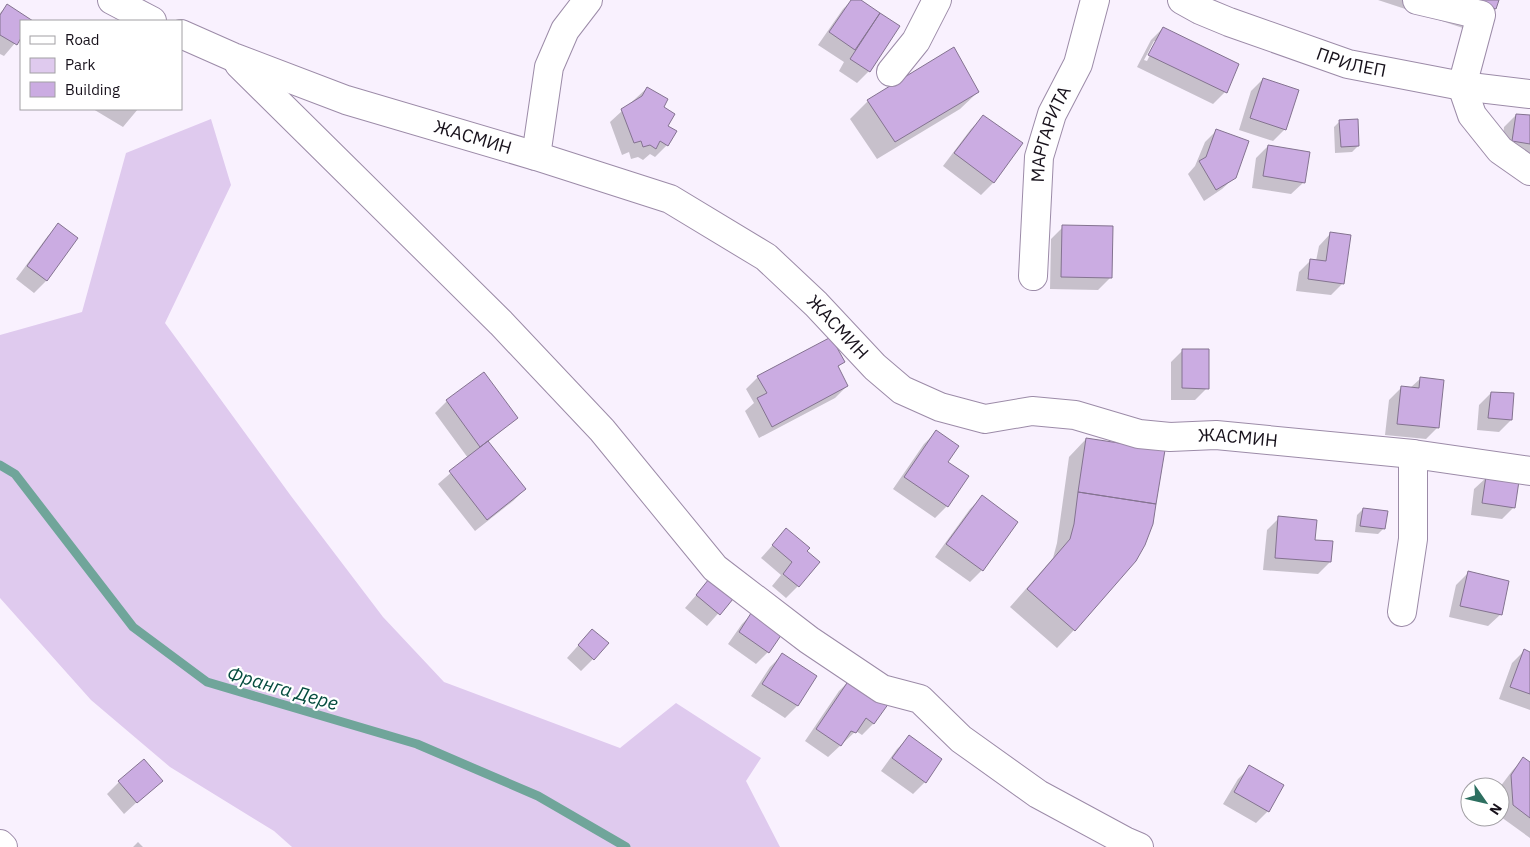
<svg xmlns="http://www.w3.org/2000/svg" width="1530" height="847" font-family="'IBM Plex Sans',sans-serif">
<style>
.green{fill:#dfcaee}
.shadow{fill:#0003;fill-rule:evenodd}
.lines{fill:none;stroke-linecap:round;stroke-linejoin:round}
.stream{stroke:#70a59a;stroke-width:9}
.building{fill:#cbace2;stroke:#847390}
.minor-casing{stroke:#9c8ba8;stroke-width:30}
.minor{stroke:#fff;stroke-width:28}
.labels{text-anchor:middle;stroke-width:4.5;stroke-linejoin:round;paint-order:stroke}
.street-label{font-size:18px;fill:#17111b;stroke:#fff}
.water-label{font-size:19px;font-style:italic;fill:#054c3f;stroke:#fff}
</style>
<rect width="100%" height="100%" fill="#f9f1fe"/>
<!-- green -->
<path class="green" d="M211,119L231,185L165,323L291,496L383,617L444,682L620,748L676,703L761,758L746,781L780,847H292L274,831L170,767L91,700L0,598V335L82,312L126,153Z"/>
<!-- shadow -->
<path class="shadow" d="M852,0H859L898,26L869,71L857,83L839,71L844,62L818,45L843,9Z
M1378,0H1498L1495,9L1472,31Z
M7,6L31,21H21V36L4,56L0,54V13Z
M1163,28L1225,92L1213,104L1137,67L1151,40ZM1154,41H1157L1147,61L1144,60Z
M1263,79L1285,129L1273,141L1239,130L1251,91Z
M647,88L667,127V145L655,157L650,154L643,160L638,157L631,159L629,152L622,155L610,122Z
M978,92L960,109L877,159L850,119L868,101Z
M93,109H138L123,127Z
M1516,115L1530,117V157L1501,153L1504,127Z
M983,117L1021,143L993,183L981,195L943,166L971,129Z
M1340,121L1358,146L1352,152L1335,153L1334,127Z
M1217,130L1235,177L1222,189L1204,201L1188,174L1195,166L1205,142Z
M1268,146L1304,182L1291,194L1252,188L1256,158Z
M58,225L77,238L46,281L34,293L16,279L47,237Z
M1063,227L1110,278L1098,290L1050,289L1051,239Z
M1331,233L1343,283L1331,295L1296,291L1299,272L1311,260L1316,261L1319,246Z
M1183,350L1207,388L1195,400H1171V362Z
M843,362L837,368L847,386L835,398L759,438L745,411L754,403L746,389L758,377Z
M1420,379L1438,427L1426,439L1385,435L1389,400L1401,388H1410Z
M1491,393L1511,420L1499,432L1477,430L1479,405Z
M447,401L516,418L488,442L525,489L513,501L475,531L438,484L468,458L435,413Z
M936,432L947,462L967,477L947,506L935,518L893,489L924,444Z
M1086,439L1074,630L1057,648L1010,607L1053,558L1057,543L1069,457Z
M1487,477L1514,507L1502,519L1471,515L1474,489Z
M982,497V570L970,582L935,557L970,509Z
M1363,509L1384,528L1378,534L1355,532L1357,515Z
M1279,518L1314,541L1330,562L1318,574L1263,570L1267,530Z
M786,530L805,552L798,586L786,598L772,586L781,575L761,558Z
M1468,573L1501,614L1488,626L1449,617L1456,585Z
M698,593L731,599L707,626L685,608Z
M754,612L768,652L756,664L728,644L742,624Z
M592,630L593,659L581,671L567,658Z
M1524,651L1530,653V710L1499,699L1512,663Z
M782,655L815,676L797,706L785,718L751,696L770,667Z
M851,679L874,723L862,735L856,731L828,757L805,741L839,691Z
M909,737L925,782L913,794L881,771L897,749Z
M1523,759L1530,763V838L1501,817L1500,787L1512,771Z
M1250,767L1268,811L1256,823L1223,804L1238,779Z
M119,782L150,790L124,814L107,794Z
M138,842L143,847H133Z"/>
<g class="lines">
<!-- stream -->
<path class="stream" d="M0,465L15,474L133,627L207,682L417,744L538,796L626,847"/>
</g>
<!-- building -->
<path class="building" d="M851,0H861L880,13L855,50L829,32Z
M1468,0H1499L1496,9Z
M7,4L33,21H21V38L17,45L0,35V15Z
M880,13L900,26L870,72L850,59Z
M1163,27L1239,64L1227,93L1148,55Z
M954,47L979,92L895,142L867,100Z
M1263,78L1299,90L1286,130L1250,118Z
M647,87L668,99L664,107L675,114L668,126L677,131L668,146L660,141L656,149L650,145L643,147L641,141L634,143L621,109L642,96Z
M1516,114L1530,115V144L1512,141Z
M983,115L1023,143L994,183L954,153Z
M1358,119L1359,146L1341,147L1339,120Z
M1216,129L1249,141L1236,178L1216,190L1199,161L1206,157Z
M1268,145L1310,152L1305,183L1263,176Z
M58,223L78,238L47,281L27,266Z
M1062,225L1113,226L1112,278L1061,277Z
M1330,232L1351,235L1344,284L1308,279L1310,259L1326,261Z
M831,337L845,362L838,366L848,386L772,427L757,398L767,393L757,376Z
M1182,349H1209V389L1182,388Z
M484,372L518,418L480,447L446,400Z
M1420,377L1444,380L1439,428L1397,424L1401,386L1419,388Z
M1491,392L1514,393L1512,420L1488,418Z
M936,430L959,446L948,462L969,476L948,507L904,477Z
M1086,438L1165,450L1156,504L1078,492Z
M488,441L526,489L487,520L449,471Z
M1486,476L1519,481L1515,508L1482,503Z
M1078,492L1156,504L1153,524L1145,545L1136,561L1075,631L1027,589L1070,539L1074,524Z
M982,495L1018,522L983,571L946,544Z
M1363,508L1388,511L1385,529L1360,526Z
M1278,516L1317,520L1315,540L1333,541L1331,562L1275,558Z
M786,528L810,548L807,551L820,562L799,587L783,574L792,562L772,545Z
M1468,571L1509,581L1502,615L1460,606Z
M709,579L733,599L720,615L696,595Z
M753,610L784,631L769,653L739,632Z
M592,629L609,643L594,660L578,645Z
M1524,649L1530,652V694L1510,687Z
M782,653L817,676L798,706L762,684Z
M851,677L889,703L874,724L866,718L856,733L851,731L841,746L816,729Z
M909,735L942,759L926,783L892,758Z
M1523,757L1530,762V818L1513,805L1511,775Z
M144,759L163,781L137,803L118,781Z
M1249,765L1284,785L1269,812L1234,792Z"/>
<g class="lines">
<defs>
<g id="minor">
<path d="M112,0L152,21"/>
<path id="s1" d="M1182,0L1200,10L1229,22L1348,64L1462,86L1530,94"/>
<path d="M1417,0L1481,15L1462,86L1472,115L1500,150L1530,171"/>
<path id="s2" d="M181,34L233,57L346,100L536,156L670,199L766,257L816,304L875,367L902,390L940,407L985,419L1032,411L1075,415L1139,434L1170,437L1216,435L1413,454L1530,471"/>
<path d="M239,64L501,323L602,430L715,568L809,640L882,689L920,699L961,739L1038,794L1125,841L1139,847"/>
<path d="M891,72L916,41L937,0"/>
<path d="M536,156L549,67L565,30L588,0"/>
<path id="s3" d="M1033,276L1039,157L1052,114L1078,64L1095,0"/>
<path d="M1402,612L1413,539V454"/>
<path d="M0,844L3,847"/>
</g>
</defs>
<!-- minor casing -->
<use href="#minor" class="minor-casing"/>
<!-- minor -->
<use href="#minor" class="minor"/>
</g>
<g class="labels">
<!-- street labels -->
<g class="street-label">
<text dy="6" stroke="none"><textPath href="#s1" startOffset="181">ПРИЛЕП</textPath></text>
<text dy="6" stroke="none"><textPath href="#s3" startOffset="144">МАРГАРИТА</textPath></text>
<text dy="6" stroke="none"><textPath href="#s2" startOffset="310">ЖАСМИН</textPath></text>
<text dy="6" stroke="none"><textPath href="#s2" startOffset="729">ЖАСМИН</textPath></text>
<text dy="6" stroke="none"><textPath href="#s2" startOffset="1164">ЖАСМИН</textPath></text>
</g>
<!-- water labels -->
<g class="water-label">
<text transform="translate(283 688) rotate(16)" y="7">Франга Дере</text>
</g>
</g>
<!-- legend -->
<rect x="20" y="20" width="162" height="90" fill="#ffffff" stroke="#a2a0a4"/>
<rect x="30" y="36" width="25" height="8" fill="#ffffff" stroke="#a2a0a4"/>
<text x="65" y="45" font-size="15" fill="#17111b">Road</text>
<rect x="30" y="58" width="25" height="15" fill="#dfcaee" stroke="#a2a0a4"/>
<text x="65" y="70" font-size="15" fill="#17111b">Park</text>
<rect x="30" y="82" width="25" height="15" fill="#cbace2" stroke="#a2a0a4"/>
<text x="65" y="95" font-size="15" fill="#17111b">Building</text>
<!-- north arrow -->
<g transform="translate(1485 802) rotate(124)"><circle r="24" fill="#ffffff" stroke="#a2a0a4"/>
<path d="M0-4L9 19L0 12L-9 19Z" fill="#2d6f60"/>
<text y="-8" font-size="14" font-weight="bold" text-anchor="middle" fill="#17111b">N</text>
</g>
</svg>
